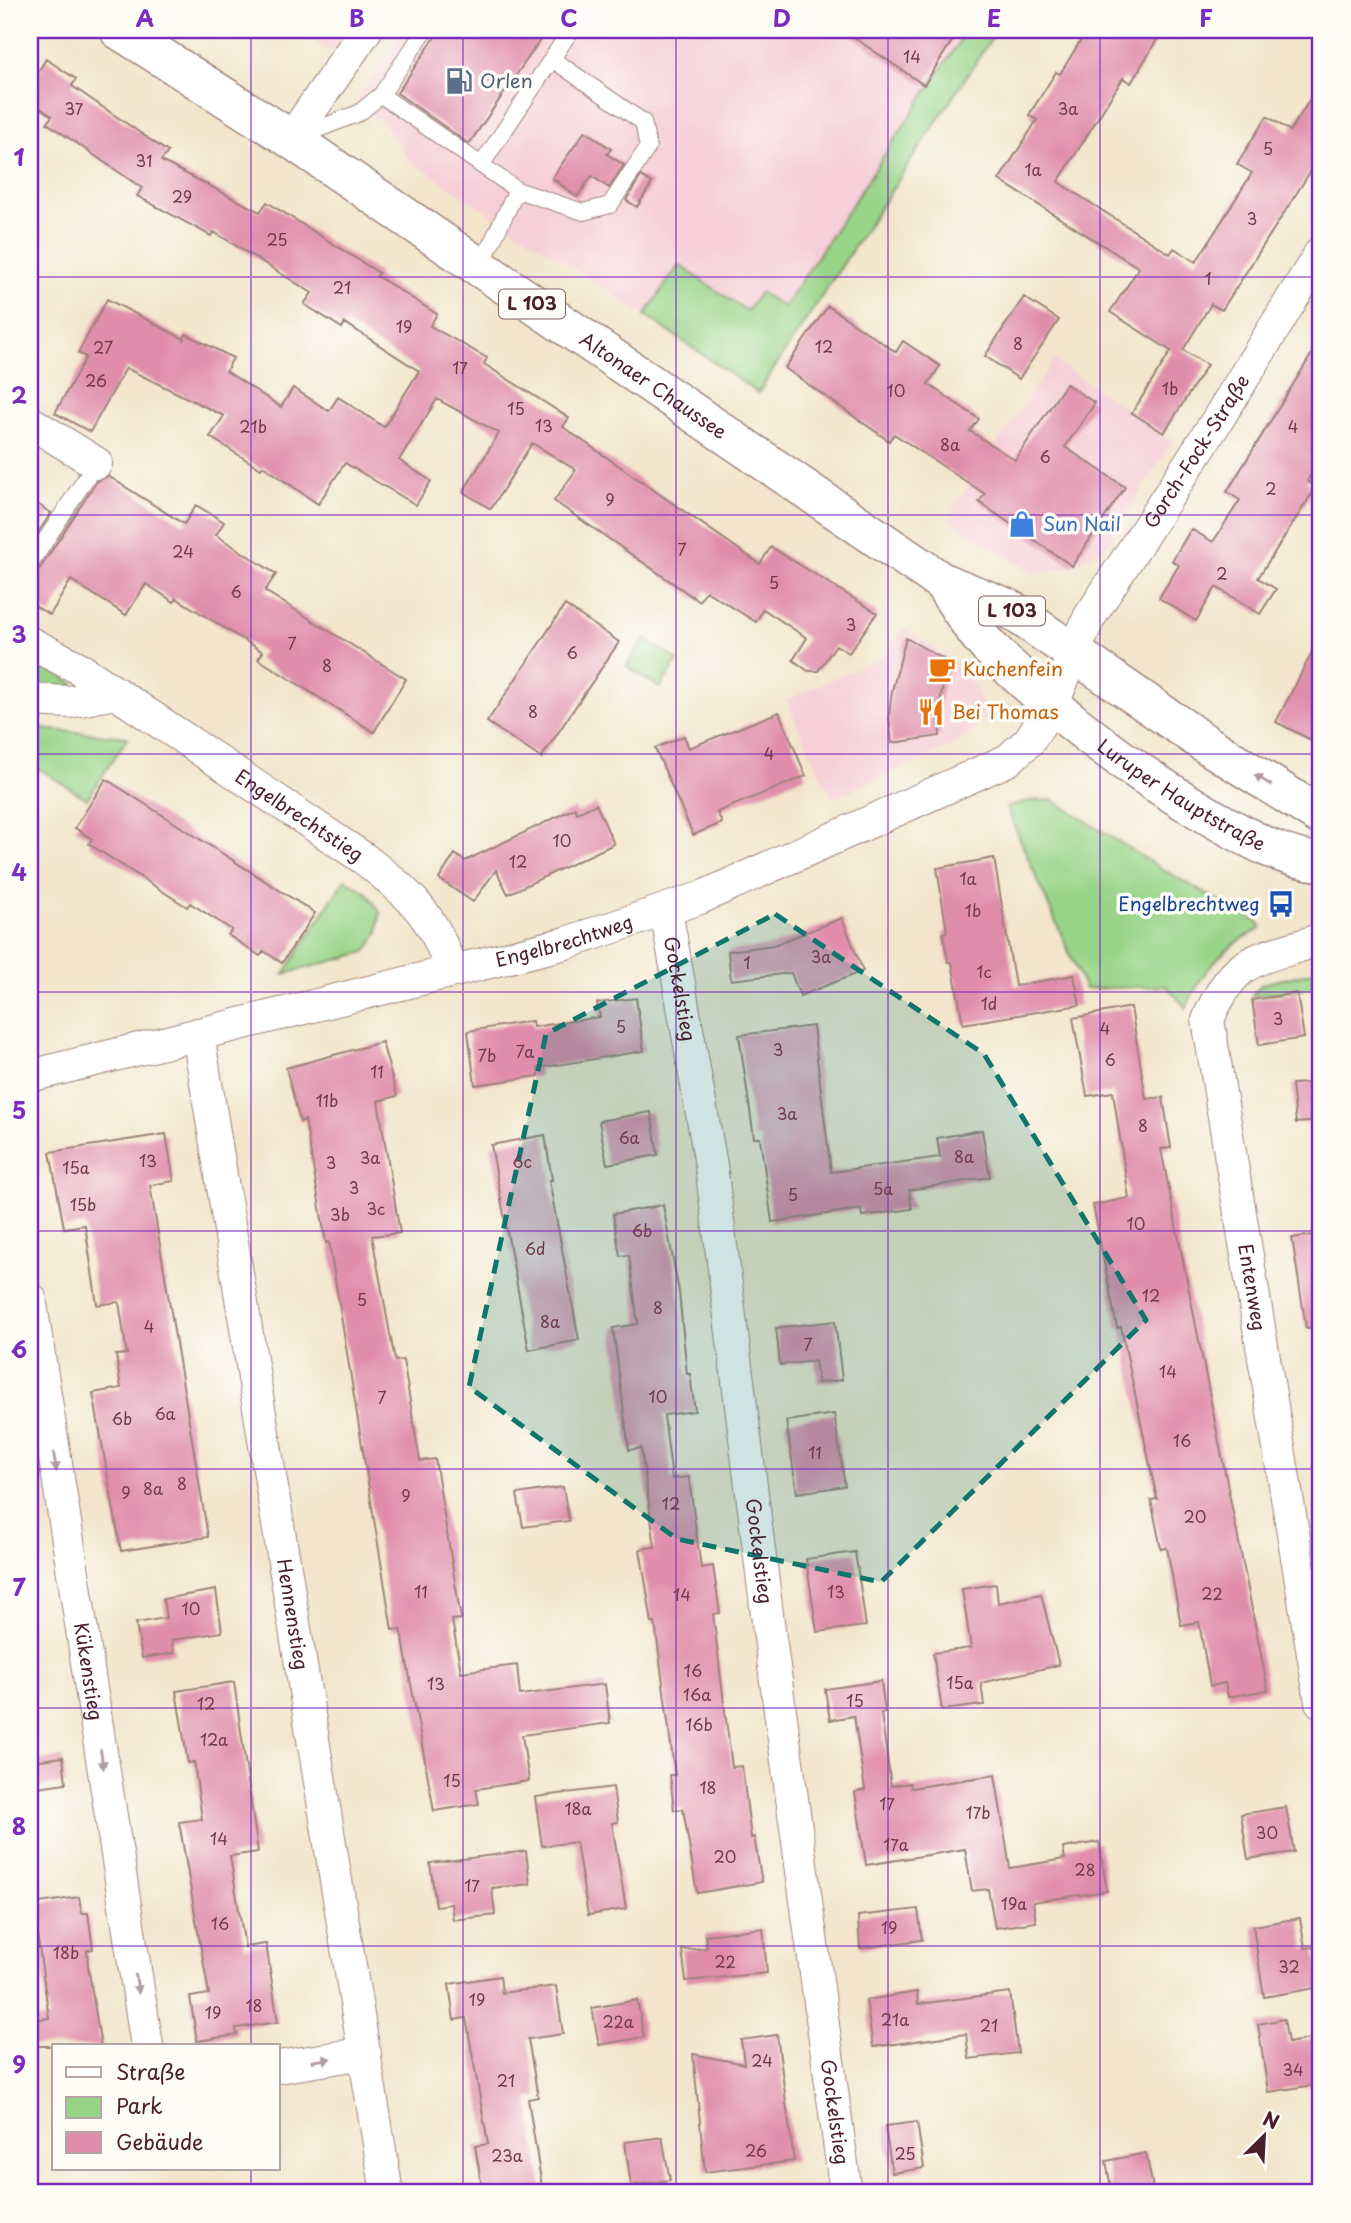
<svg xmlns="http://www.w3.org/2000/svg" width="1351" height="2223" font-family="'Playpen Sans',sans-serif">
<style>
.built{fill:#f6cfd8}
.green{fill:#98d488;stroke:#717a5a;stroke-width:2}
.building{fill:#e08dab}
.lines{fill:none;stroke-linecap:round;stroke-linejoin:round}
.service-casing{stroke:#9e827b;stroke-width:18}
.minor-casing{stroke:#9e827b;stroke-width:34}
.primary-casing{stroke:#9e827b;stroke-width:41}
.service{stroke:#fff;stroke-width:16}
.minor{stroke:#fff;stroke-width:32}
.primary{stroke:#fff;stroke-width:38}
.oneway{fill:#ae9aa0}
.marked{fill:#0f766e;fill-opacity:0.2;stroke:#0f766e;stroke-width:5;stroke-dasharray:14 9;stroke-linejoin:round}
.grid{fill:none;stroke:#7b2cbf;stroke-width:2;stroke-opacity:0.55}
.labels{text-anchor:middle;stroke-width:7;stroke-linejoin:round;paint-order:stroke}
.number-label{font-size:16px;fill:#703a4b}
.shield{fill:#fdfcf7;stroke:#806168;stroke-width:2}
.shield-label{font-size:18px;font-weight:bold;fill:#4a1f2b}
.service-label{font-size:19px;fill:#4e5e75;stroke:#fdfcf7;text-anchor:start}
.street-label{font-size:19px;fill:#4a1f2b;stroke:#fdfcf7}
.shop-label{font-size:19px;fill:#366cbe;stroke:#fdfcf7;text-anchor:start}
.food-label{font-size:19px;fill:#c56008;stroke:#fdfcf7;text-anchor:start}
.transit-label{font-size:19px;fill:#164399;stroke:#fdfcf7;text-anchor:end}
.neatline{fill:none;stroke:#7b2cbf;stroke-width:2.5}
.grid-label{font-size:23px;text-anchor:middle;font-weight:bold;fill:#7b2cbf}
</style>
<rect width="100%" height="100%" fill="#fdfcf7"/>
<filter id="ink" filterUnits="userSpaceOnUse"><feTurbulence type="fractalNoise" baseFrequency=".0143" numOctaves="2"/><feDisplacementMap in="SourceGraphic" scale="14" xChannelSelector="R" yChannelSelector="G"/><feConvolveMatrix kernelMatrix="1 2 1 2 8 2 1 2 1" color-interpolation-filters="sRGB"/></filter>
<filter id="wash" filterUnits="userSpaceOnUse"><feTurbulence type="fractalNoise" baseFrequency=".00686" numOctaves="4" result="noise"/><feDisplacementMap in="SourceGraphic" scale="28" xChannelSelector="R" yChannelSelector="G"/><feGaussianBlur stdDeviation="1.57" result="paint"/><feColorMatrix in="noise" values="0 0 0 0 0 0 0 0 0 0 0 0 0 0 0 0 0 1.4 0 .05"/><feComposite in="paint" operator="in"/></filter>
<g filter="url(#wash)">
<rect width="100%" height="100%" fill="#f2e5cb"/>
<!-- built -->
<path class="built" d="M297,30H347L331,53Z
M405,30H997L758,393L606,289L410,161L384,124L354,103Z
M1054,360L1173,441L1108,543L1073,567L1032,573L947,518Z
M904,628L956,663L979,693L985,715L976,728L953,745L832,799L786,700L884,656Z"/>
<!-- green -->
<path class="green" d="M967,30H997L758,393L645,315L679,265L747,311L760,292L784,307Z
M645,639L678,660L660,688L626,666Z
M30,656L74,684L72,688L64,691L30,683Z
M30,728L128,737L87,799L30,763Z
M1053,800L1160,868L1259,923L1261,929C1223,946 1203,970 1186,1008L1167,986L1085,989L1006,807L1030,801Z
M345,879L367,893L380,912L378,933L366,952L284,974Z
M1321,970V986L1252,996L1262,984Z"/>
<g id="blocks">
<!-- building -->
<path class="building" d="M440,30H547L469,144L397,93Z
M843,30H959L924,85Z
M1087,30H1163L1131,83L1123,78L1058,182L1170,254L1174,248L1196,262L1252,173L1237,164L1267,116L1290,131L1321,82V155L1222,310L1211,304L1183,350L1207,365L1164,433L1132,413L1171,351L1110,312L1139,268L999,180L1037,120L1029,115L1056,72L1060,74Z
M46,59L76,79L72,86L168,152L161,161L260,212L267,202L379,273L377,276L437,314L430,326L487,358L484,364L569,418L563,427L760,564L771,547L877,613L849,653L836,645L818,671H808L793,660L807,638L763,609L756,622L706,591L699,601L554,501L576,470L532,443L491,509L463,492L499,433L437,399L399,460L431,481L416,505L345,463L318,504L263,466L261,469L210,437L224,416L126,368L90,432L55,413L86,357L78,353L107,299L184,339L186,334L233,358L226,371L281,407L293,388L329,411L338,397L384,427L419,371L345,323L342,328L304,304L312,293L214,232L211,236L137,196L142,188L47,123L52,116L30,101V85Z
M585,131L611,149L607,154L624,165L609,188L592,176L577,197L552,178Z
M641,176L652,183L637,207L626,200Z
M1024,297L1059,320L1019,379L985,356Z
M828,306L896,352L903,341L940,366L928,384L979,419L970,431L1015,460L1066,384L1095,403L1065,447L1125,487L1072,566L979,502L985,494L894,434L889,441L785,368Z
M1321,339V459L1307,481L1316,487L1258,578L1276,589L1260,614L1216,587L1196,621L1159,598L1179,565L1172,561L1191,529L1213,542L1240,500L1227,492Z
M108,476L184,524L196,505L224,522L216,535L276,574L265,591L406,679L374,732L258,659L263,652L176,598L174,602L146,584L126,615L71,580L50,615L30,603V574L39,570L97,481Z
M30,499L51,513L30,545Z
M565,605L619,642L541,758L487,722Z
M1321,635V745L1276,722Z
M906,638L952,664L943,685L939,710L940,736L892,743L889,716L892,691Z
M779,712L806,776L717,812L722,823L693,835L655,748L684,736L689,748Z
M106,779L315,913L282,963L264,951L260,956L228,935L232,930L190,903L187,907L89,844L92,839L75,828Z
M596,804L614,844L508,894L496,870L473,902L439,879L455,854L465,861L575,808L577,813Z
M994,858L1015,986L1074,975L1080,1005L963,1024L952,962H948L943,933L947,932L937,868Z
M842,918L863,971L800,996L791,973L731,980L728,951L774,945Z
M1297,993L1304,1038L1259,1045L1252,1000Z
M636,998L644,1051L538,1068L539,1076L475,1085L468,1031L532,1021L533,1027L600,1017L597,1003Z
M1131,1007L1146,1099L1163,1097L1171,1148L1161,1149L1268,1690L1228,1697L1225,1683L1210,1686L1199,1622L1181,1625L1167,1548L1161,1549L1151,1500L1157,1499L1121,1327L1117,1328L1093,1205L1129,1198L1113,1092L1087,1096L1073,1018Z
M813,1026L831,1172L940,1157L937,1138L982,1130L990,1177L909,1190L912,1209L862,1216L861,1209L772,1222L760,1138H754L739,1035Z
M382,1042L397,1096L378,1101L400,1233L372,1236L395,1361L403,1360L420,1461L435,1459L461,1619L452,1620L461,1672L517,1665L520,1695L605,1684L610,1723L522,1735L529,1781L476,1789L479,1804L434,1811L401,1629L392,1630L329,1242L326,1243L305,1120L300,1122L286,1068Z
M1321,1082V1121L1296,1123L1292,1084Z
M651,1112L658,1155L607,1164L599,1121Z
M166,1134L174,1181L150,1185L208,1537L121,1551L93,1393L121,1388L116,1355L127,1354L119,1302L97,1305L85,1225L64,1228L50,1152Z
M545,1135L552,1180H549L579,1340L529,1350L491,1145Z
M663,1205L679,1292L687,1374H690L695,1411L664,1415L672,1479L689,1477L701,1568L713,1566L720,1613L713,1614L732,1767L742,1766L751,1838L754,1837L762,1882L697,1893L683,1809L674,1810L670,1775H675L655,1623H652L640,1549L655,1547L641,1448L629,1450L613,1328L638,1324L629,1255L620,1256L613,1214Z
M1321,1234V1327L1306,1328L1292,1238Z
M835,1321L842,1380L818,1383L815,1361L780,1365L776,1328Z
M834,1414L845,1486L797,1493L786,1421Z
M563,1487L569,1521L523,1527L517,1494Z
M855,1552L866,1626L817,1632L806,1559Z
M996,1584L998,1603L1041,1594L1059,1665L981,1683L984,1705L942,1710L933,1653L971,1648L962,1589Z
M216,1590L222,1632L172,1640L174,1653L142,1658L136,1623L166,1618L163,1599Z
M881,1681L885,1712L881,1713L891,1786L910,1783L911,1788L995,1775L1010,1868L1065,1859L1063,1848L1099,1842L1107,1891L1033,1902L1036,1922L995,1928L988,1889L972,1891L965,1849L866,1865L855,1792L865,1790L854,1716L830,1720L825,1689Z
M234,1682L258,1852L230,1856L245,1947L266,1944L278,2022L236,2028L237,2035L197,2041L190,1997L209,1994L179,1822L202,1819L194,1762L188,1763L176,1691Z
M63,1757L66,1783L37,1787L33,1761Z
M613,1787L618,1822L612,1823L626,1909L588,1915L576,1842L542,1846L535,1797Z
M1286,1807L1294,1852L1248,1859L1241,1814Z
M526,1851L530,1884L492,1888L495,1915L453,1920L451,1904L436,1906L430,1863Z
M79,1897L82,1913H88L93,1949L87,1950L88,1966L101,2046H30V2020L49,2018L33,1904Z
M918,1909L922,1940L860,1948L858,1916Z
M1300,1918L1305,1948L1315,1947L1321,1987L1264,1997L1253,1926Z
M763,1928L767,1973L686,1981L682,1950L707,1948L705,1935Z
M500,1976L502,1993L556,1986L563,2034L528,2039L538,2097L528,2099L543,2193H483L475,2146L488,2144L466,2018L454,2020L449,1984Z
M917,1992L918,2004L1010,1992L1018,2053L969,2059L966,2034L873,2047L866,2000Z
M637,2000L644,2037L599,2045L592,2008Z
M1284,2019L1288,2043L1321,2037V2084L1268,2092L1258,2024Z
M777,2035L794,2161L705,2172L693,2054L744,2064L741,2040Z
M917,2122L924,2168L892,2173L885,2126Z
M662,2137L670,2180L631,2186L625,2142Z
M1146,2153L1154,2193H1112L1106,2161Z"/>
</g>
</g>
<g filter="url(#ink)">
<use href="#blocks" fill-opacity="0" stroke="#9e827b" stroke-width="2"/>
<g class="lines">
<defs>
<path id="service" d="M381,95L517,190L583,212L610,205L648,147L643,122L552,59
M298,137L359,113L381,95L425,30
M482,164L571,30
M480,267L517,190
M30,564L96,463"/>
<g id="minor">
<path d="M291,139L366,30"/>
<path d="M30,422L96,463"/>
<path id="s1" d="M30,643L77,667L363,858C406,891 435,915 450,969"/>
<path d="M30,700L69,702L115,693"/>
<path id="s2" d="M666,910L711,1165L769,1630L846,2193"/>
<path id="s3" d="M1321,939C1260,961 1236,952 1208,1020L1321,1702"/>
<path id="s4" d="M198,1034L387,2193"/>
<path id="s5" d="M30,1076L566,943L700,898L1008,760L1029,741L1053,703L1089,618L1218,419L1321,252"/>
<path id="s6" d="M30,1298L147,2046"/>
<path d="M278,2067L365,2053"/>
</g>
<g id="primary">
<path id="s7" d="M119,30L291,139L942,582L1010,609L1206,744L1321,816"/>
<path id="s8" d="M942,582C957,603 971,629 989,647C1057,715 1135,774 1218,821C1251,839 1283,859 1321,862"/>
</g>
</defs>
<!-- service casing -->
<use href="#service" class="service-casing"/>
<!-- minor casing -->
<use href="#minor" class="minor-casing"/>
<!-- primary casing -->
<use href="#primary" class="primary-casing"/>
<!-- service -->
<use href="#service" class="service"/>
<!-- minor -->
<use href="#minor" class="minor"/>
<!-- primary -->
<use href="#primary" class="primary"/>
</g>
<!-- one-way arrows -->
<defs><path id="oneway-solid" d="M-6-.8H1V-3.2L6.5 0L1 3.2V.8H-6Z" transform="scale(1.75)"/></defs>
<g class="oneway">
<use href="#oneway-solid" transform="translate(1263 780) rotate(-148)"/>
<use href="#oneway-solid" transform="translate(55 1462) rotate(81)"/>
<use href="#oneway-solid" transform="translate(102 1759) rotate(81)"/>
<use href="#oneway-solid" transform="translate(137 1984) rotate(81)"/>
<use href="#oneway-solid" transform="translate(321 2060) rotate(-9)"/>
</g>
</g>
<!-- marked area -->
<path class="marked" d="M775,914L984,1054L1146,1320L881,1582L677,1539L469,1387L546,1034Z"/>
<!-- grid -->
<path class="grid" d="M251,30V2046M463,30V2193M676,30V2193M888,30V2193M1100,30V2193M30,277H1321M30,515H1321M30,754H1321M30,992H1321M30,1231H1321M30,1469H1321M30,1708H1321M30,1946H1321M251,2169V2193"/>
<!-- icons -->
<defs>
<symbol id="fuel-bare" viewBox="-9 -9 18 18"><path d="M-5.5-6h7V0h2V4h1.3V-2.5L3-4.5l.8-.8L6-3V5H2.5V1h-1V6h-7ZM-4.2-4.7v3.2H.2V-4.7Z" fill="#5c6f8a" stroke="#fdfcf7" stroke-width="2.5" paint-order="stroke"/></symbol>
<symbol id="shop-bare" viewBox="-9 -9 18 18"><path d="M-5-2.5h2.3a2.7 3.5 0 0 1 5.4 0H5L5.5 6h-11ZM-1.5-2.5h3a1.5 2.3 0 0 0-3 0Z" fill="#3f7fe0" stroke="#fdfcf7" stroke-width="2.5" paint-order="stroke"/></symbol>
<symbol id="cafe-bare" viewBox="-9 -9 18 18"><path d="M-5.5-4.5H6V0H3Q3 3.5 0 3.5H-2.5Q-5.5 3.5-5.5 0ZM3-3.2v2h1.7v-2ZM-6 4.5H4V6H-6Z" fill="#e8710a" stroke="#fdfcf7" stroke-width="2.5" paint-order="stroke"/></symbol>
<symbol id="restaurant-bare" viewBox="-9 -9 18 18"><path d="M-5-6h1v4h1v-4h1v4h1v-4h1v5L-1.5 .5V6h-2V.5L-5-1ZM5-6V6H3V1.5H1.5Q1.5-4 5-6Z" fill="#e8710a" stroke="#fdfcf7" stroke-width="2.5" paint-order="stroke"/></symbol>
<symbol id="bus-bare" viewBox="-9 -9 18 18"><path d="M-5-6H5V4H4V6H2V4H-2V6H-4V4H-5ZM-3.5-4V0h7V-4ZM-3.5 1.2v1.5H-2V1.2ZM2 1.2v1.5H3.5V1.2Z" fill="#1a4fb4" stroke="#fdfcf7" stroke-width="2.5" paint-order="stroke"/></symbol>
</defs>
<g fill-rule="evenodd">
<use href="#fuel-bare" x="440" y="62" width="38" height="38"/>
<use href="#shop-bare" x="1003" y="505" width="38" height="38"/>
<use href="#cafe-bare" x="923" y="650" width="38" height="38"/>
<use href="#restaurant-bare" x="912" y="693" width="38" height="38"/>
<use href="#bus-bare" x="1262" y="885" width="38" height="38"/>
</g>
<g class="labels">
<!-- number labels -->
<g class="number-label">
<text x="912" y="63">14</text>
<text x="74" y="115">37</text>
<text x="1068" y="115">3a</text>
<text x="1268" y="155">5</text>
<text x="144" y="167">31</text>
<text x="1033" y="176">1a</text>
<text x="182" y="203">29</text>
<text x="1252" y="225">3</text>
<text x="277" y="246">25</text>
<text x="1208" y="285">1</text>
<text x="342" y="294">21</text>
<text x="404" y="333">19</text>
<text x="1018" y="350">8</text>
<text x="824" y="353">12</text>
<text x="103" y="354">27</text>
<text x="460" y="374">17</text>
<text x="96" y="387">26</text>
<text x="1170" y="395">1b</text>
<text x="896" y="397">10</text>
<text x="516" y="415">15</text>
<text x="544" y="432">13</text>
<text x="253" y="433">21b</text>
<text x="1293" y="433">4</text>
<text x="950" y="451">8a</text>
<text x="1045" y="463">6</text>
<text x="1271" y="495">2</text>
<text x="610" y="506">9</text>
<text x="682" y="556">7</text>
<text x="183" y="558">24</text>
<text x="1222" y="580">2</text>
<text x="774" y="589">5</text>
<text x="236" y="598">6</text>
<text x="851" y="631">3</text>
<text x="292" y="650">7</text>
<text x="572" y="659">6</text>
<text x="327" y="672">8</text>
<text x="533" y="718">8</text>
<text x="769" y="760">4</text>
<text x="562" y="847">10</text>
<text x="518" y="868">12</text>
<text x="968" y="885">1a</text>
<text x="973" y="917">1b</text>
<text x="821" y="963">3a</text>
<text x="747" y="969">1</text>
<text x="984" y="978">1c</text>
<text x="989" y="1010">1d</text>
<text x="1278" y="1025">3</text>
<text x="621" y="1033">5</text>
<text x="1105" y="1035">4</text>
<text x="778" y="1056">3</text>
<text x="525" y="1058">7a</text>
<text x="487" y="1062">7b</text>
<text x="1110" y="1066">6</text>
<text x="377" y="1078">11</text>
<text x="327" y="1107">11b</text>
<text x="787" y="1120">3a</text>
<text x="1143" y="1132">8</text>
<text x="629" y="1144">6a</text>
<text x="964" y="1163">8a</text>
<text x="370" y="1164">3a</text>
<text x="148" y="1167">13</text>
<text x="522" y="1168">6c</text>
<text x="331" y="1169">3</text>
<text x="76" y="1174">15a</text>
<text x="354" y="1194">3</text>
<text x="883" y="1195">5a</text>
<text x="793" y="1201">5</text>
<text x="83" y="1211">15b</text>
<text x="376" y="1215">3c</text>
<text x="340" y="1221">3b</text>
<text x="1136" y="1230">10</text>
<text x="642" y="1237">6b</text>
<text x="535" y="1255">6d</text>
<text x="1151" y="1302">12</text>
<text x="362" y="1306">5</text>
<text x="658" y="1314">8</text>
<text x="550" y="1328">8a</text>
<text x="149" y="1333">4</text>
<text x="808" y="1351">7</text>
<text x="1168" y="1378">14</text>
<text x="658" y="1403">10</text>
<text x="382" y="1404">7</text>
<text x="165" y="1420">6a</text>
<text x="122" y="1425">6b</text>
<text x="1182" y="1447">16</text>
<text x="815" y="1459">11</text>
<text x="182" y="1490">8</text>
<text x="153" y="1495">8a</text>
<text x="126" y="1499">9</text>
<text x="406" y="1502">9</text>
<text x="671" y="1510">12</text>
<text x="1195" y="1523">20</text>
<text x="421" y="1598">11</text>
<text x="836" y="1598">13</text>
<text x="1212" y="1600">22</text>
<text x="682" y="1601">14</text>
<text x="191" y="1615">10</text>
<text x="693" y="1677">16</text>
<text x="960" y="1689">15a</text>
<text x="436" y="1690">13</text>
<text x="697" y="1701">16a</text>
<text x="855" y="1707">15</text>
<text x="206" y="1710">12</text>
<text x="699" y="1731">16b</text>
<text x="214" y="1746">12a</text>
<text x="452" y="1787">15</text>
<text x="708" y="1794">18</text>
<text x="887" y="1810">17</text>
<text x="578" y="1815">18a</text>
<text x="978" y="1819">17b</text>
<text x="1267" y="1839">30</text>
<text x="219" y="1845">14</text>
<text x="896" y="1851">17a</text>
<text x="725" y="1863">20</text>
<text x="1085" y="1876">28</text>
<text x="472" y="1892">17</text>
<text x="1014" y="1910">19a</text>
<text x="220" y="1930">16</text>
<text x="889" y="1934">19</text>
<text x="66" y="1959">18b</text>
<text x="725" y="1968">22</text>
<text x="1289" y="1973">32</text>
<text x="477" y="2006">19</text>
<text x="254" y="2012">18</text>
<text x="213" y="2019">19</text>
<text x="895" y="2026">21a</text>
<text x="618" y="2028">22a</text>
<text x="989" y="2032">21</text>
<text x="762" y="2067">24</text>
<text x="1293" y="2076">34</text>
<text x="506" y="2087">21</text>
<text x="756" y="2157">26</text>
<text x="905" y="2160">25</text>
<text x="507" y="2162">23a</text>
</g>
<!-- shield labels -->
<g class="shield">
<rect x="499" y="289.5" width="66" height="29" rx="5"/>
<rect x="979" y="596.5" width="66" height="29" rx="5"/>
</g>
<g class="shield-label">
<text x="532" y="310">L 103</text>
<text x="1012" y="617">L 103</text>
</g>
<!-- service labels -->
<g class="service-label">
<text x="480" y="88">Orlen</text>
</g>
<!-- street labels -->
<g class="street-label">
<text dy="7" stroke="none"><textPath href="#s7" startOffset="642">Altonaer Chaussee</textPath></text>
<text dy="7" stroke="none"><textPath href="#s5" startOffset="1395">Gorch-Fock-Straße</textPath></text>
<text dy="7" stroke="none"><textPath href="#s8" startOffset="324">Luruper Hauptstraße</textPath></text>
<text dy="7" stroke="none"><textPath href="#s1" startOffset="320">Engelbrechtstieg</textPath></text>
<text dy="7" stroke="none"><textPath href="#s5" startOffset="551">Engelbrechtweg</textPath></text>
<text dy="7" stroke="none"><textPath href="#s2" startOffset="80">Gockelstieg</textPath></text>
<text dy="7" stroke="none"><textPath href="#s3" startOffset="418">Entenweg</textPath></text>
<text dy="7" stroke="none"><textPath href="#s2" startOffset="648">Gockelstieg</textPath></text>
<text dy="7" stroke="none"><textPath href="#s4" startOffset="588">Hennenstieg</textPath></text>
<text dy="7" stroke="none"><textPath href="#s6" startOffset="378">Kükenstieg</textPath></text>
<text dy="7" stroke="none"><textPath href="#s2" startOffset="1214">Gockelstieg</textPath></text>
</g>
<!-- shop labels -->
<g class="shop-label">
<text x="1043" y="531">Sun Nail</text>
</g>
<!-- food labels -->
<g class="food-label">
<text x="963" y="676">Kuchenfein</text>
<text x="952" y="719">Bei Thomas</text>
</g>
<!-- transit labels -->
<g class="transit-label">
<text x="1260" y="911">Engelbrechtweg</text>
</g>
</g>
<!-- margin -->
<rect width="1351" height="2223" fill="none" stroke="#fdfcf7" stroke-width="77"/>
<!-- legend -->
<rect x="52" y="2044" width="228" height="126" fill="#fdfcf7" stroke="#b5a4a5" stroke-width="2"/>
<rect x="66" y="2067" width="35" height="10" fill="#ffffff" stroke="#b5a4a5" stroke-width="2"/>
<text x="116" y="2080" font-size="21" fill="#4a1f2b">Straße</text>
<rect x="66" y="2097" width="35" height="21" fill="#98d488" stroke="#b5a4a5" stroke-width="2"/>
<text x="116" y="2114" font-size="21" fill="#4a1f2b">Park</text>
<rect x="66" y="2132" width="35" height="21" fill="#e08dab" stroke="#b5a4a5" stroke-width="2"/>
<text x="116" y="2150" font-size="21" fill="#4a1f2b">Gebäude</text>
<!-- north arrow -->
<g transform="translate(1264 2136) rotate(24)" stroke="#fdfcf7" stroke-width="5" paint-order="stroke">
<path d="M0-5L12 26L0 18L-12 26Z" fill="#4a1f2b"/>
<text y="-10" font-size="19" font-weight="bold" text-anchor="middle" fill="#4a1f2b">N</text>
</g>
<rect x="38" y="38" width="1274" height="2146" class="neatline"/>
<g class="grid-label">
<text x="145" y="27">A</text>
<text x="357" y="27">B</text>
<text x="569" y="27">C</text>
<text x="782" y="27">D</text>
<text x="994" y="27">E</text>
<text x="1206" y="27">F</text>
<text x="19" y="166">1</text>
<text x="19" y="404">2</text>
<text x="19" y="643">3</text>
<text x="19" y="881">4</text>
<text x="19" y="1119">5</text>
<text x="19" y="1358">6</text>
<text x="19" y="1596">7</text>
<text x="19" y="1835">8</text>
<text x="19" y="2073">9</text>
</g>
</svg>
